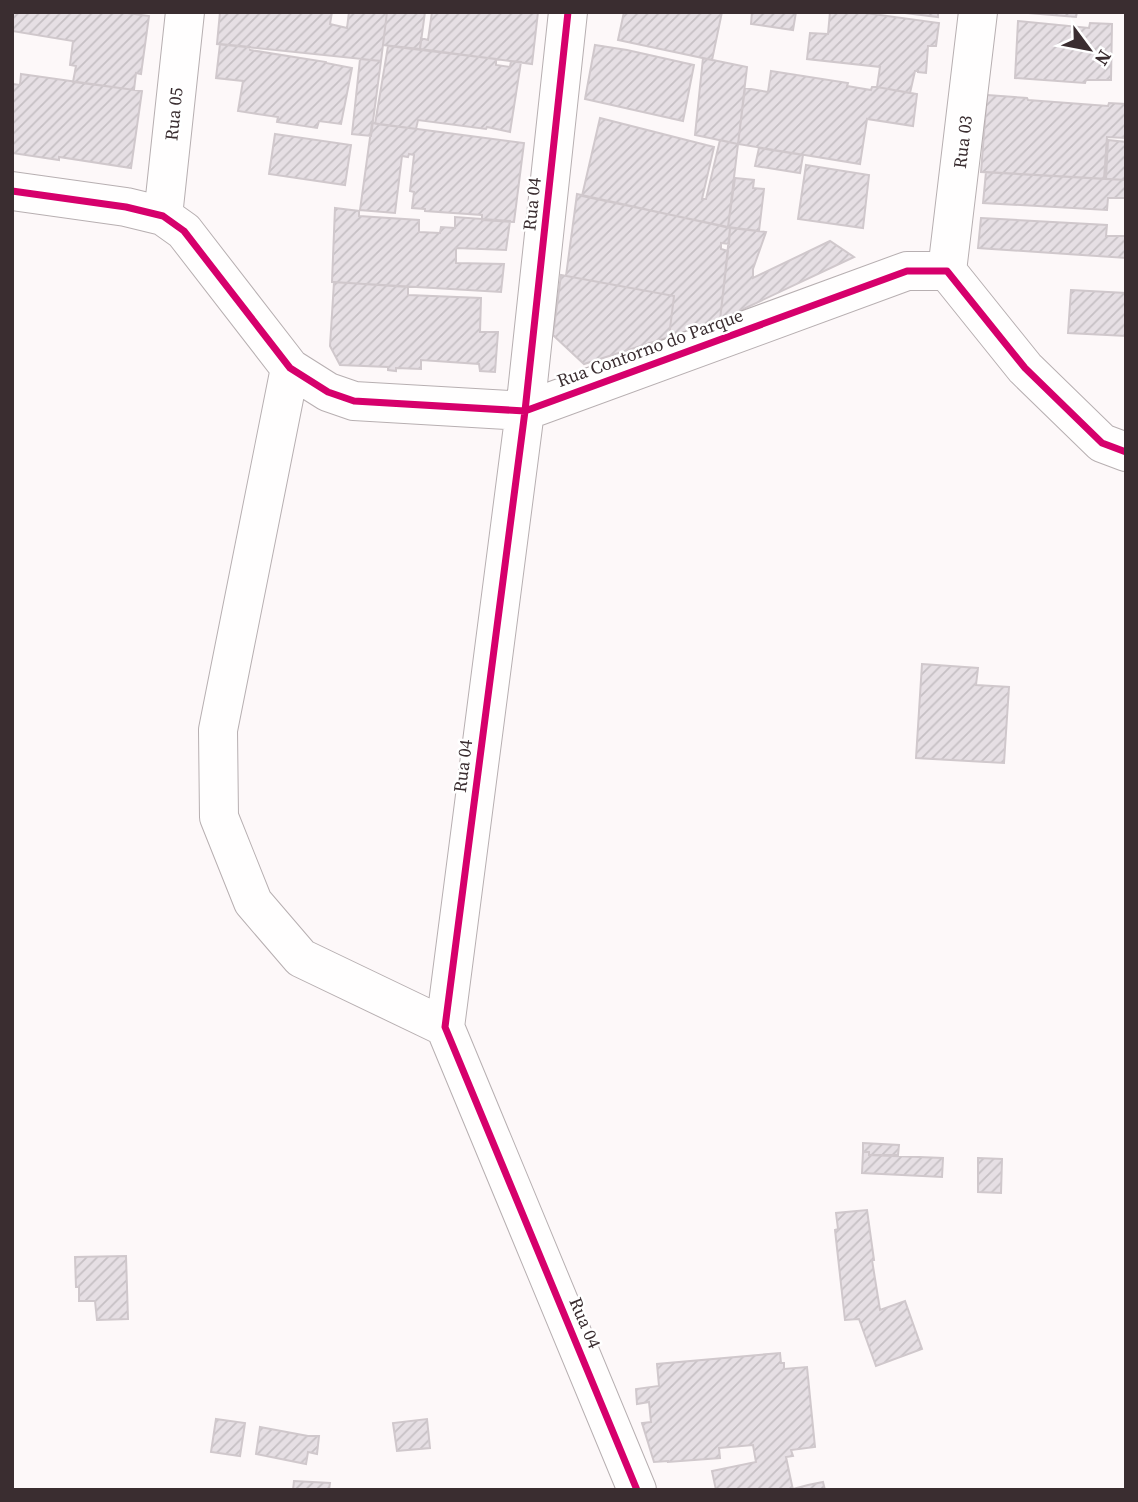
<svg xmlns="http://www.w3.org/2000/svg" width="1138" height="1502" font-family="'Source Serif 4',serif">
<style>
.building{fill:url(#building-hatch);stroke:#d0c8cc;stroke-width:2}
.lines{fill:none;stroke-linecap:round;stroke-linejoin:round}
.street-casing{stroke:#b7afb1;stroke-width:40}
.street{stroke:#fffefe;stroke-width:38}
.cycleway-casing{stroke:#fff;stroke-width:11}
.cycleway{stroke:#d6006c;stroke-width:7}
.labels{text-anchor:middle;stroke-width:5;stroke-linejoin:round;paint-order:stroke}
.street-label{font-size:18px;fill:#3a2d30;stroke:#fff}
</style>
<defs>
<pattern id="building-hatch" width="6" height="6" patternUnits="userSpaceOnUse" patternTransform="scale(1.75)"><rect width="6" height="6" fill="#e6dfe4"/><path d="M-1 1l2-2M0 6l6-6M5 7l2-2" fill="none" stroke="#c6c0c4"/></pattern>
</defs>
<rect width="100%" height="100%" fill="#fdf8f9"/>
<!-- building -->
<path class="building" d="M12,12H120L149,16L141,74L136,73L134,90L73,82L76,66L70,65L73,41L12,31Z
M220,12H332L330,24L347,28L349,12H387L381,61L217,44Z
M387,12H425L420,49L383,45Z
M432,12H538L532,64L420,49L421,38L428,40Z
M624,12H722L712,60L618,40Z
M752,12H796L793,30L751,24Z
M830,12H858L939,23L936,46H928L926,73L918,72V71H915L910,93L877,87L880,67L807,59L810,33L828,34Z
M897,12H938V17Z
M1015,12H1077L1076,17Z
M1018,21L1089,28L1090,23L1112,24L1111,80H1086L1085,83L1015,78Z
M220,44L250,47V50L326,62V63L352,68L341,124L319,121L317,128L277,122L278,117L238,111L243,81L216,78Z
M595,45L627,50L694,65L683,121L585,99Z
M388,46L496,59V65L510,67L511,61L521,62L510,132L487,127L486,129L418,120L416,129L375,124Z
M703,58L747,67L738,144L695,135Z
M360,59L381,61L371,136L352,134Z
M771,71L848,83L847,86L871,90L872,87H877L917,94L913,126L867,119L860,164L738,144L745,88L768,92Z
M21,74L142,91L131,168L59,157V160L12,153V84L20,85Z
M987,95L1027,98L1028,100L1108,106L1109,103L1126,104V138L1107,137L1104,179L981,172Z
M600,118L714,147L702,199H706L720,140L738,144L728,227L582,196Z
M372,123L524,143L514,222L482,220V215L425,211V209L412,208L414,192L410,191L414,155L409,154L408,157L402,156L395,213L360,210Z
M275,134L351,145L345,185L269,174Z
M1108,140L1126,142V180L1106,179Z
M759,148L803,155L800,173L755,166Z
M806,165L869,175L863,228L798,219Z
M986,172L1126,180V198H1108L1107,210L983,203Z
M735,178L754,180L753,188L764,189L759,231L728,227Z
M577,194L730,228L729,244L721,243V249L728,251L720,320L669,337L674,296L566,276Z
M335,208L359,211V216L419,220V232L440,233L441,227L455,228V217L510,221L506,250L456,248V263L504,264L501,292L332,282Z
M981,218L1107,225L1106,236H1126V258L978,248Z
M730,228L766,232L753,269V278L830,241L854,257L720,320Z
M561,275L674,296L669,337L584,364L553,335Z
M334,282L408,287V295L481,298L480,332H498L495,372L480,371L479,364L421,360V369L396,368V371L388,370V367L340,365L330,346Z
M1071,290L1126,293V336L1068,333Z
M922,664L978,668L976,685L1009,687L1004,763L916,758Z
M863,1143L899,1145L898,1155H869V1152H863Z
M863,1152H869V1155L943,1158L942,1177L862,1173Z
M978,1158L1002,1159L1001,1193L978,1192Z
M867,1210L874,1260H872L880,1310L905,1301L922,1349L876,1366L859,1319L845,1320L835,1230L838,1229L836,1213Z
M126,1256L128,1319L97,1320L95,1301H79V1287H76L75,1257Z
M780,1353L781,1363H784V1369L807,1367L815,1447L791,1450L793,1456L786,1457L793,1490H716L712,1471L756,1462L753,1445L719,1448L720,1458L668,1462V1461L654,1462L642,1423L651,1422L649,1402L637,1404L636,1389L659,1386L657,1364Z
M216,1419L245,1423L240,1456L211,1452Z
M427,1419L430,1448L397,1451L393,1423Z
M260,1427L308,1436H319L317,1454L308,1452L306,1464L256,1454Z
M294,1481L330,1483L329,1490H293Z
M823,1482L825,1490L793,1489L808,1485Z"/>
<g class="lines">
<defs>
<path id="street" d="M568,12L525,411L445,1027L637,1490
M12,191L126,207L163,216L184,231L290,368L328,392L354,401L525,411L907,271H947L1025,368L1102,443L1126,452
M163,216L185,12
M947,271L978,12
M290,368L218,730L219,817L253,902L301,958L445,1027"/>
</defs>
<!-- street casing -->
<use href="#street" class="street-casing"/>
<!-- street -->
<use href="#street" class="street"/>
<defs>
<path id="cycleway" d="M568,12L525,411L445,1027L637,1490
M12,191L126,207L163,216L184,231L290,368L328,392L354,401L525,411L907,271H947L1025,368L1102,443L1126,452"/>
</defs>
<!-- cycleway casing -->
<use href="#cycleway" class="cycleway-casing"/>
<!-- cycleway -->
<use href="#cycleway" class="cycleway"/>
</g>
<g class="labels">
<!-- street labels -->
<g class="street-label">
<text transform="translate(174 114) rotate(-84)" y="6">Rua 05</text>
<text transform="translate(963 142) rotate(-83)" y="6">Rua 03</text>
<text transform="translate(532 204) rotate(-84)" y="6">Rua 04</text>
<text transform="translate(650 348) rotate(-20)" y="6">Rua Contorno do Parque</text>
<text transform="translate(463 766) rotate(-83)" y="6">Rua 04</text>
<text transform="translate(585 1323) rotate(67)" y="6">Rua 04</text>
</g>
</g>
<!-- border -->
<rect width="1138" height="1502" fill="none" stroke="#3a2d30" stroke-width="28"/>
<!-- north arrow -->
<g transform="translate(1089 49) rotate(122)" stroke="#ffffff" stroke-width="5" paint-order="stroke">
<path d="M0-5L12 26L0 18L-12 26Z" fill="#3a2d30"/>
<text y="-10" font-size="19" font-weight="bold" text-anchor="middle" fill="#3a2d30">N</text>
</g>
</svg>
